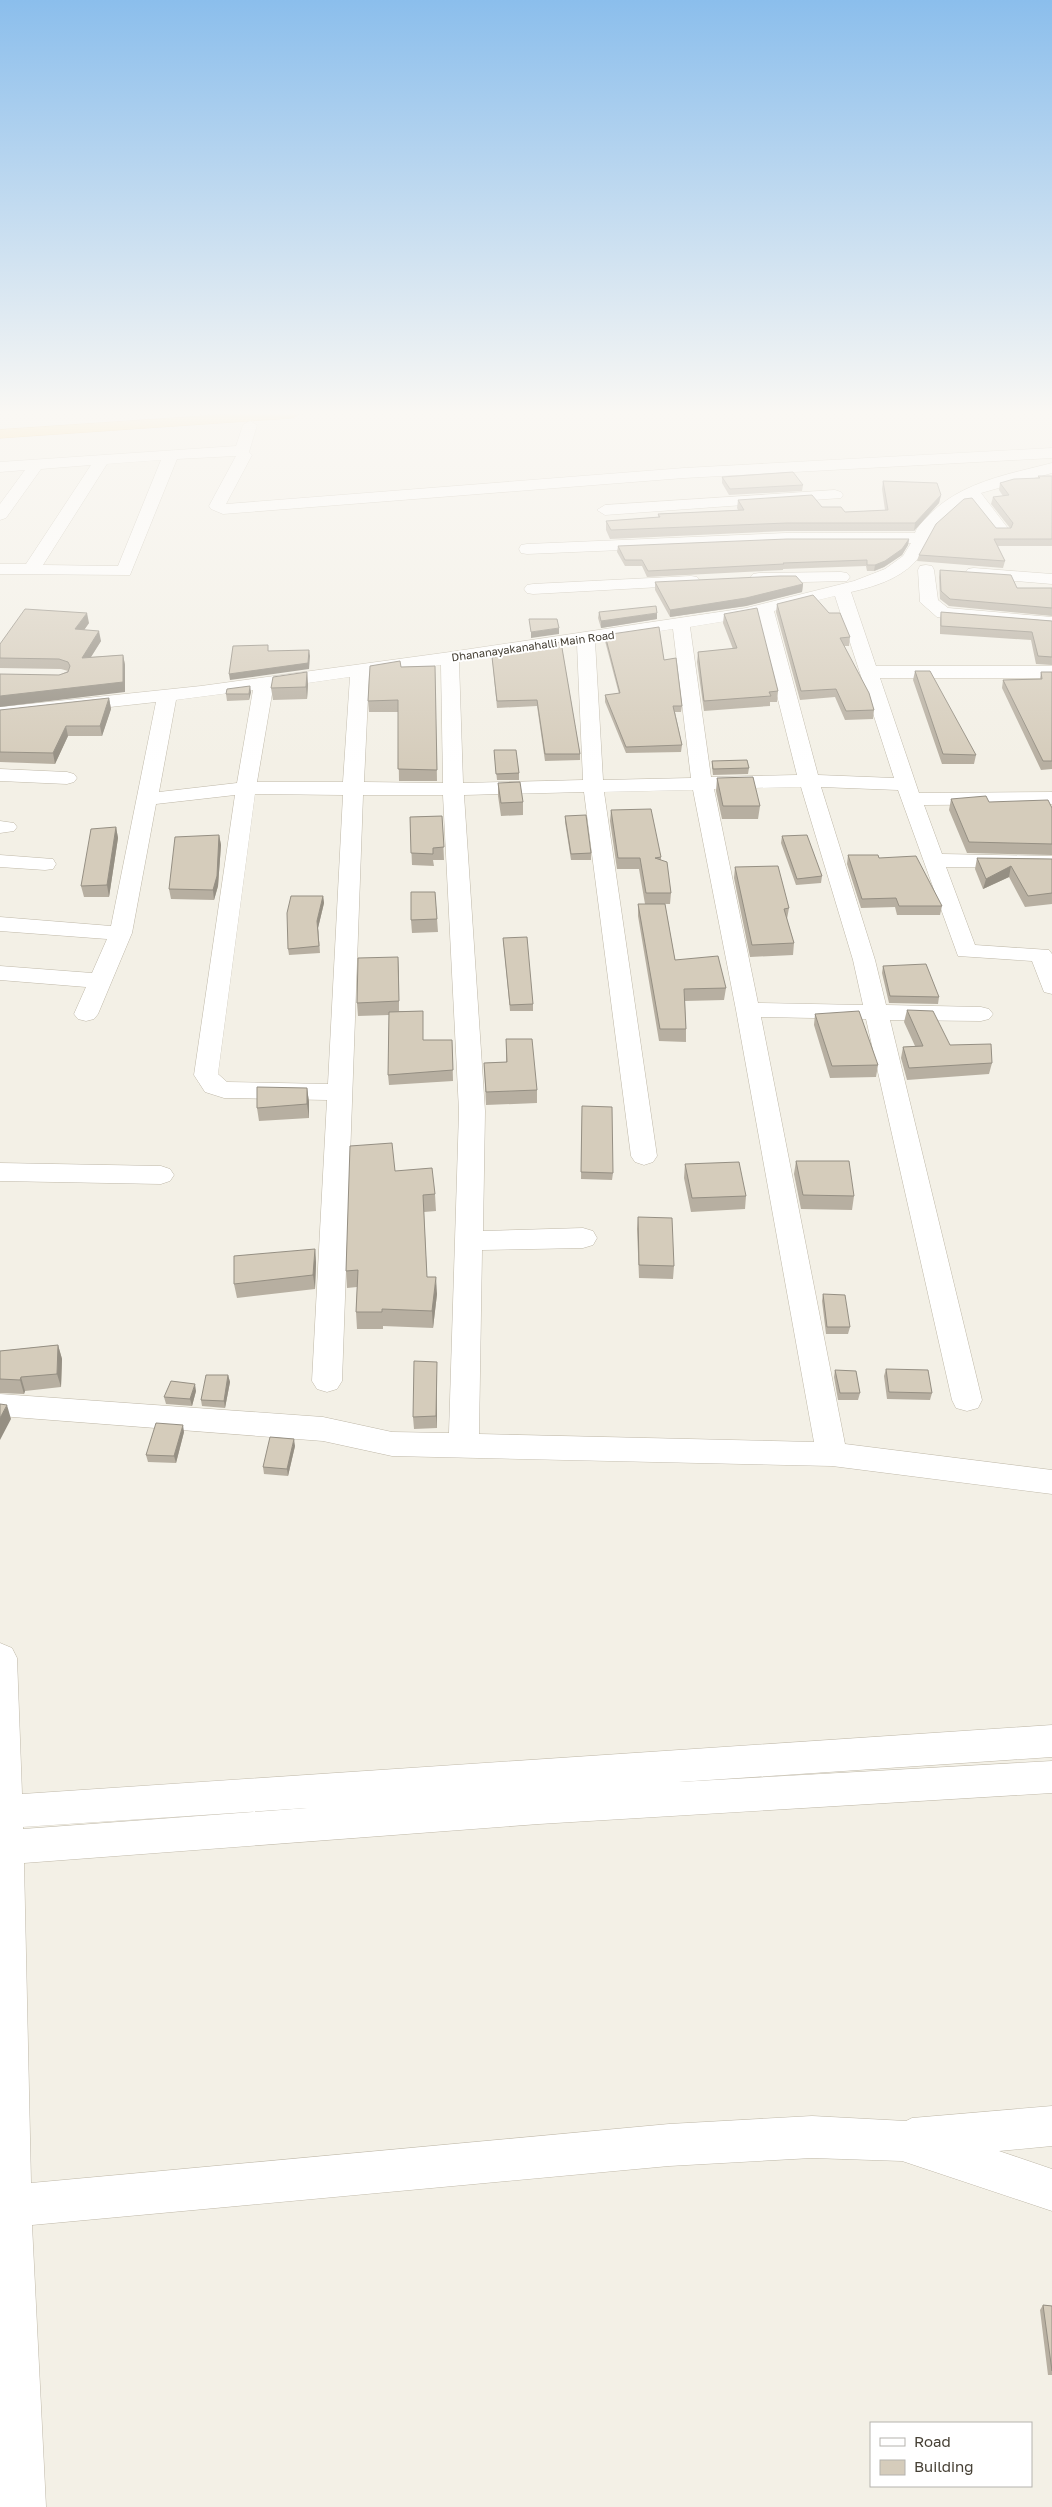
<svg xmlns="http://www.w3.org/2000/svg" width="1052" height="2507" font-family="'Golos Text',sans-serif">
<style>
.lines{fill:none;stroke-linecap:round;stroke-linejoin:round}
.minor-casing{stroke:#bfb8a8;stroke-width:1}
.highway-casing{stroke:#e1a632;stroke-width:1}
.minor{fill:#fff;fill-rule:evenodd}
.highway{fill:#ffd165;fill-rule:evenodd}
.wall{fill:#b7afa1}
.shaded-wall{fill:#958f83}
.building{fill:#d5ccbb;stroke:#958f83}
.labels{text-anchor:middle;stroke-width:4;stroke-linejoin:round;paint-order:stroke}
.far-street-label{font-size:11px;fill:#464035;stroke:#fff}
</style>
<rect width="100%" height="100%" fill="#f3f0e6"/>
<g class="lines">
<defs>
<path id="minor" d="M250,421L257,425L249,452L252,455L226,504L684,468L1052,448V458L684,478L223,514L211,509L209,506L236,456L177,459L130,575L0,574V564H26L91,465L41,469L6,518L0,520V504L25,470L0,472V462L236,446L243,425ZM161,460L118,566L43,565L107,464Z
M1052,463V473L981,493L1010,531L1008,534H996L969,499C957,507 937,519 932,533C927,543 922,555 914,563C897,580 873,587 851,592L876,666H1052V678H880L919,793L1052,792V804L924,805L942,854L1052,856V868L946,867L975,945L1049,950L1052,954V994L1044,992L1032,961L958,956L898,790L821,787L875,960L886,1005L981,1007L989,1009L993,1014L989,1019L981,1021L890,1020L982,1400L978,1408L967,1411L956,1408L952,1400L866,1019L761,1017L845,1444L1052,1470V1494L832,1466L392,1456L323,1441L0,1416V1394L323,1417L392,1432L449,1433L459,1111L443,795H363L342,1381L337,1389L327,1392L317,1389L312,1381L327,1100L224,1098L205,1092L194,1075L235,795L156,804L132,933L98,1014L94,1019L86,1021L78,1019L74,1014L86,987L0,980V966L92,973L107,939L0,931V917L111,926L156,702L0,719V707L201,686L450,652L746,608L854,581L885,569L903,556L911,543H786L527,554L521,553L519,549L521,545L527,544L786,533H915C917,526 924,521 929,515C961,482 1009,474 1052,463ZM835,596L894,778L818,775L774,611ZM757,616L797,775L711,777L690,627ZM673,629L691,778L603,780L595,641ZM577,644L583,780L463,783L459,662ZM441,665L443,783L364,782L369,675ZM350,677L343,782H257L273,688ZM253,690L237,783L159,792L176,700ZM801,787L853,960L863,1005L758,1003L714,789ZM693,790L736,1010L814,1442L479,1434L482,1250L583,1248L593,1245L597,1238L593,1231L583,1228L483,1231L485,1111L464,795L584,792L631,1156L635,1162L644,1165L653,1162L657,1156L604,792ZM255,794L343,795L328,1084L227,1082L218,1074Z
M835,490L841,492L843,495L841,498L605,515L597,510L605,505Z
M926,565L932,566L934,570L938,600L948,608L1052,617V627L943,618L937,617L920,602L918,570L920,566Z
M974,568L1052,574V584L968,577L965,573L968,569Z
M841,572L847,573L850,577L847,581L759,583L753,582L750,578L753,574L759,573Z
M691,576L697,577L700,581L697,585L533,594L527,593L524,589L527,585L533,584Z
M0,769L67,772L74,774L77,778L74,782L67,784L0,781Z
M0,821L14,823L17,827L14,831L0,833Z
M0,855L53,859L56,864L53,869L45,870L0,867Z
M0,1163L161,1166L170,1169L174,1175L170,1181L161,1184L0,1181Z
M0,1643L12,1648L17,1658L22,1794L1052,1725V1757L679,1782L1052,1761V1793L539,1824L24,1863L31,2183L669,2124L812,2116L906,2121L912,2118L1052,2106V2146L999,2151L1052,2169V2211L902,2161L812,2158L669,2166L32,2225L46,2507H0ZM307,1808L23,1829V1827Z"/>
<path id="highway" d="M233,414H299L292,418L0,438V430Z"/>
</defs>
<!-- minor casing -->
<use href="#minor" class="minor-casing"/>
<!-- highway casing -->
<use href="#highway" class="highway-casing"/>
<!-- minor -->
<use href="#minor" class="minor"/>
<!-- highway -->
<use href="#highway" class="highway"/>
</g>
<!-- wall -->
<path class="wall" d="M1038,476H1052V546H998L1005,561L1003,568L917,561L919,555L996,528H1010L991,504L993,497L1003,496L999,490L1000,483L1038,478Z
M722,477L803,485L802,491L729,495L722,483Z
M883,481L941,495L939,503L914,531H786L610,539L606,530V521L658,517V514L738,510L737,508L738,500L822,507L845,512L885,510L882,489Z
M909,539L908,545L902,555L884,567L874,571H867L866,566L783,569V570L647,577L642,566H625L617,552L618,546Z
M940,570L1017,588H1052V616L949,606L940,599L939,577Z
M655,582L803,584L802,592L746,606L670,617L655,590Z
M777,604L850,637L849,646H844L874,710L873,719L845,720L835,697L800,700L776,612Z
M599,612L657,619L601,628L598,618Z
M941,612L1052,621V665L1036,664L1031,640L940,634V619Z
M724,614L778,691L777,702H770V706L704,711L697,662L698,652L733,649L723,623Z
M89,623L84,630L101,641L91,657L123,655L125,665V692L59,675L68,671L61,669L0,668V644Z
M605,635L664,660L682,706L681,712H675L682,745L681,752L626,753L605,702V695L619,694L605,641Z
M561,642L580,754V760L545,761L537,706L497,708L492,657H495V652Z
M435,666L437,781H399L398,712H369L368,701L401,667Z
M915,671L976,755L974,764H942L913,680Z
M307,672L308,685L307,699L273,700L271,688Z
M1041,672H1052V769L1041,770L1002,688L1003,680L1040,679Z
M251,692L249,700L227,701L226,694Z
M109,698L111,709L102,736H68L55,764L0,762V710Z
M494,750L519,773V780H497Z
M712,761L749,768L748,774L713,775L712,767Z
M717,778L760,806L758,819H722L716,791Z
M498,783L523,802V815L501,816L498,796Z
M951,799L1052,808V855L967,853L949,810Z
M611,810L661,857V860L671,893L670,904H665L675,960L726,988L724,1000L685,1001L686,1029V1042L659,1041L638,916V904H645L639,869H617L610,821Z
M442,816L444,860H433L434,866L412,865L410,817Z
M565,816L591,853V860H571L565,822Z
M116,827L118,838L109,897H84L81,886Z
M219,835L221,845L218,886L214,900L171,899L169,889Z
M782,836L822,876L821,883L796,885L781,843Z
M848,855L879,858L942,906L940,915H897L895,907L861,908L847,864Z
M977,858L1052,859V904L1025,907L1009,877L983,889L975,869Z
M735,867L789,908L787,919L794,943L793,955L750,957L734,878Z
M435,892L438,932L412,933L411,920Z
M323,896L324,903L318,928L320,953L289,955L288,949Z
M503,938L533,1004V1011H510Z
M883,966L939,997L938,1004L889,1003L882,973Z
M399,970V1011H423V1040H452L453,1081L389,1085L388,1075L389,1015L358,1016L357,1003Z
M907,1010L950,1045L992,1063L989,1074L907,1080L901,1058L903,1047L915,1046L904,1022Z
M815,1014L878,1065L876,1077L830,1078L814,1025Z
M506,1039L537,1090V1103L486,1105L484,1063L506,1062Z
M307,1088L309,1102V1118L259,1121L257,1108Z
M582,1106L613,1173L612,1180L581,1179Z
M796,1161L854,1196L852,1210L801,1209L794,1174Z
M685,1164L746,1196L745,1209L691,1212L684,1178Z
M395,1171L435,1194L436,1211L424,1212L427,1277L437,1294L433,1328L383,1326V1329H357L356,1312L357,1287L347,1288L346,1271Z
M638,1217L674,1266L673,1279L639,1278L637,1229Z
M315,1249L316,1263L315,1289L237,1298L234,1284Z
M823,1294L850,1327L848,1334H826L822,1301Z
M58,1345L62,1359L61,1387L25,1391L24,1394L0,1393V1351Z
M886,1369L932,1393L930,1400L887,1399L884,1376Z
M835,1370L860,1393L858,1400H838L834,1377Z
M437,1374V1428L414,1429L413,1417Z
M228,1375L230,1382L225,1408L202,1406L201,1400Z
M196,1391L192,1406L166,1404L164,1397Z
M184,1432L176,1463L148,1462L146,1455Z
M295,1446L288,1476L264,1474L263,1467Z
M1043,2305L1052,2306V2375H1048L1040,2310Z"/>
<!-- shaded-wall -->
<path class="shaded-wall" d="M941,495L939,503L914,531L915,523Z
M909,539L908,545L902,555L884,567L874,571L875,565Z
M803,584L802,592L746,606L670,617V610Z
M87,613L89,623L77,640L75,629Z
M657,613V619L601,628V621Z
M559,628V634L531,638V632Z
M99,631L101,641L84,668L82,658Z
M309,650L310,656L309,669L230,680L229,674Z
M123,655L125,665V692L0,707V696Z
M307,672L308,685L307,699L306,687Z
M250,686L251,692L249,700V694Z
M109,698L111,709L102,736L100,726Z
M66,726L68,736L55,764L53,753Z
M116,827L118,838L109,897L107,885Z
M219,835L221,845L218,886L214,900L213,890Z
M1011,866L1009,877L983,889L986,879Z
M323,896L324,903L318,928L320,953L317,921Z
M398,957L399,970V1015V1001Z
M307,1088L309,1102V1118L307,1104Z
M315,1249L316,1263L315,1289L313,1275Z
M436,1277L437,1294L433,1328L432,1311Z
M58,1345L62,1359L61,1387L57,1374Z
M437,1362V1428L436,1416Z
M228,1375L230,1382L225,1408L224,1401Z
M21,1377L25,1391L24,1394L20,1380Z
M195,1384L196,1391L192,1406L190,1399Z
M7,1405L11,1419L0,1440V1418Z
M183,1425L184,1432L176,1463L174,1456Z
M294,1439L295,1446L288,1476L287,1469Z"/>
<!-- building -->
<path class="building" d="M793,472L803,485L730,489L722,477Z
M1038,476H1052V539H994L1005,561L919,555L936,524L964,499L972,498L996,528H1011L1013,523L993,497L1009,495L1000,483L1014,479L1040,478Z
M883,481L937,483L941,495L915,523H787L611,530L606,521L660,517L658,514L744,510L738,500L812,495L822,507H841L845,512L888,510Z
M787,539H909L902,549L885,561L875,565H867V560L783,563L784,564L648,571L642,560H625L618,546Z
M940,570L1011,575L1017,588H1052V608L950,599L941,591Z
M780,576H796L803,584L746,598L670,610L655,582Z
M813,595L829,613H840L850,637L840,638L869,693L874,710L846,711L836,689L801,691L777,604Z
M656,606L657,613L601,621L599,612Z
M757,608L778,691L769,692L771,696L704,701L698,652L737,648L724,614Z
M25,609L87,613L75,629L99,631L82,658L123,655V682L0,696V674L59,675L68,672L70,666L68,662L59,659L0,658V644Z
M941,612L1052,621V657L1038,656L1032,632L941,626Z
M529,619H557L559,628L531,632Z
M659,627L664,660L676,658L682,706H673L682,745L626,747L605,695L620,693L605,635Z
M561,642L580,754H545L537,700L497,701L492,657H496L495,652Z
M268,645V651L309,650L308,663L229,674L233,646Z
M400,661L401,667L435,666L437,770L398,769V700L368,701L370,666Z
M915,671H930L976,755L943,754Z
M307,672L306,687L271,688L273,677Z
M1041,672H1052V761H1043L1003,680L1042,679Z
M250,686L249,694H226L227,689Z
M109,698L100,726H66L53,753L0,752V710Z
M494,750H516L519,773L496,774Z
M747,760L749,768L713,769L712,761Z
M753,777L760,806H723L717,778Z
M520,782L523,802L501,803L498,783Z
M986,796L989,802L1048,800L1052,808V844L969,842L951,799Z
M651,809L661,857L655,858L667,862L671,893H646L640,858H618L611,810Z
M586,815L591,853L571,854L565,816Z
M442,816L444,847L433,848V854L411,853L410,817Z
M116,827L107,885L81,886L91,829Z
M219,835L217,876L213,890L169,889L175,837Z
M807,835L822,876L797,879L782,836Z
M848,855H878L879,858L916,856L942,906H899L896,898L862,899Z
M977,858L1052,859V893L1028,896L1011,866L986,879Z
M778,866L789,908L784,909L794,943L752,945L735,867Z
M411,892H435L437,919L411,920Z
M291,896H323L317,921L319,946L288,949L287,913Z
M638,904H665L675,960L718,956L726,988L684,989L686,1029H660Z
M527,937L533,1004L510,1005L503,938Z
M398,957L399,1001L357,1003L358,958Z
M926,964L939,997L890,996L883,966Z
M907,1010L933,1011L950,1045L991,1044L992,1063L909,1068L903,1047L923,1046Z
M423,1011V1040H452L453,1070L388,1075L389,1012Z
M859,1011L878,1065L832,1066L815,1014Z
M506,1039H532L537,1090L486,1092L484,1063L507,1062Z
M257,1087L307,1088V1104L257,1108Z
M582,1106L612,1107L613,1173L581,1172Z
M392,1143L395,1171L432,1168L435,1194L423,1195L427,1277H436L432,1311L382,1309V1312H356L358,1270L346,1271L350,1146Z
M796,1161H849L854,1196L803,1195Z
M739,1162L746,1196L692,1198L685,1164Z
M638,1217L672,1218L674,1266L639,1265Z
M315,1249L313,1275L234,1284V1256Z
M823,1294L845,1295L850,1327H827Z
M58,1345L57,1374L21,1377L20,1380L0,1379V1351Z
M414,1361L437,1362L436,1416L413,1417Z
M886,1369L928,1370L932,1393L889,1392Z
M835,1370L856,1371L860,1393H840Z
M206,1375H228L224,1401L201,1400Z
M171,1381L195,1384L190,1399L164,1397Z
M0,1404L7,1405L0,1418Z
M156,1423L183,1425L174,1456L146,1455Z
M270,1437L294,1439L287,1469L263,1467Z
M1043,2305L1052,2306V2371Z"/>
<!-- sky -->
<linearGradient id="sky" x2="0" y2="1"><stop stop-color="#8bbeec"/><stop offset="0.54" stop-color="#faf8f4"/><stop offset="1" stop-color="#faf8f4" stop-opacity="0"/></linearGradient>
<rect width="1052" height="765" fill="url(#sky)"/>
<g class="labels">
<!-- far-street labels -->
<g class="far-street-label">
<text transform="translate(533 646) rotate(-8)" y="4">Dhananayakanahalli Main Road</text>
</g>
</g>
<!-- legend -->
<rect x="870" y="2422" width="162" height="65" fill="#ffffff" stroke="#b5b3ae"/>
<rect x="880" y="2438" width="25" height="8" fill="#ffffff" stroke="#b5b3ae"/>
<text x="914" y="2447" font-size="15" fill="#464035">Road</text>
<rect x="880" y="2460" width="25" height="15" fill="#d5ccbb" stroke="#b5b3ae"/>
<text x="914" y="2472" font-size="15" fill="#464035">Building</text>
</svg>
